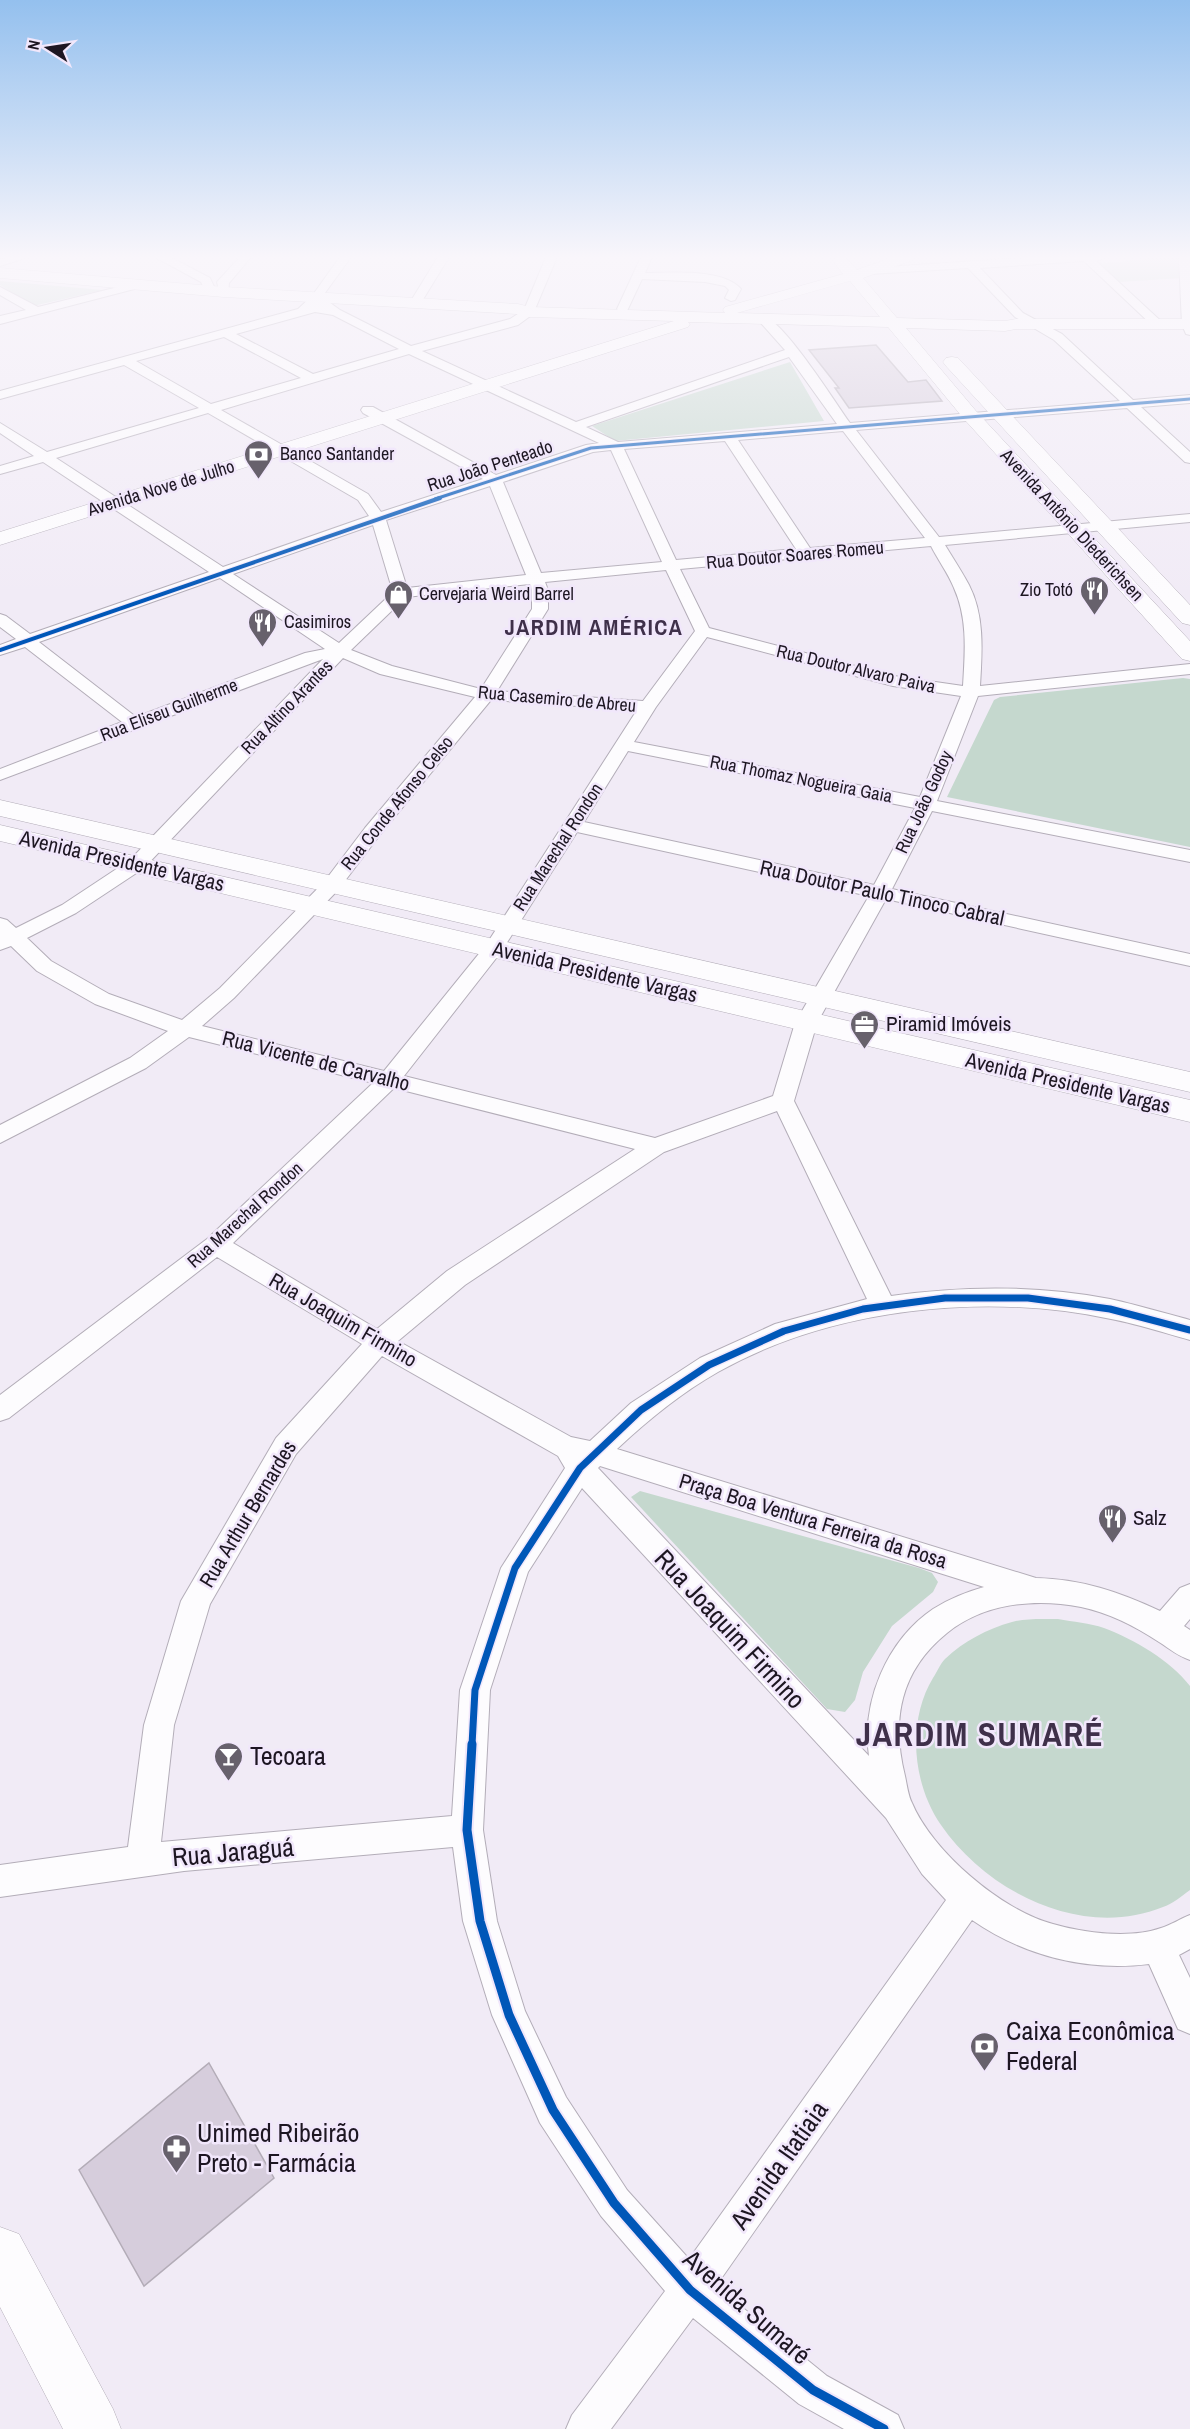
<svg xmlns="http://www.w3.org/2000/svg" width="1190" height="2429" font-family="'Archivo Narrow',sans-serif">
<style>
.green{fill:#c5d8ce}
.building{fill:#d6cddc;stroke:#b3acb7;stroke-width:1.5}
.lines{fill:none;stroke-linecap:round;stroke-linejoin:round}
.minor-casing{stroke:#b3adb8;stroke-width:2}
.secondary-casing{stroke:#b3adb8;stroke-width:1}
.primary-casing{stroke:#b3adb8;stroke-width:1}
.minor{fill:#fdfcfe;fill-rule:evenodd}
.secondary{fill:#fdfcfe;fill-rule:evenodd}
.primary{fill:#fdfcfe;fill-rule:evenodd}
.cycleway-far3-casing{stroke:#f1e7fb;stroke-width:5}
.cycleway-far2-casing{stroke:#f1e7fb;stroke-width:6}
.cycleway-far1-casing{stroke:#f1e7fb;stroke-width:10}
.cycleway-casing{stroke:#f1e7fb;stroke-width:13}
.cycleway-far3{stroke:#0057b8;stroke-width:3}
.cycleway-far2{stroke:#0057b8;stroke-width:4}
.cycleway-far1{stroke:#0057b8;stroke-width:7}
.cycleway{stroke:#0057b8;stroke-width:9}
.labels{text-anchor:middle;stroke-width:5;stroke-linejoin:round;paint-order:stroke}
.far-poi-label{font-size:18px;fill:#1d1622;stroke:#f1e7fb;text-anchor:start}
.far-street-label{font-size:18px;fill:#1d1622;stroke:#f1e7fb}
.street-label{font-size:21px;fill:#1d1622;stroke:#f1e7fb}
.poi-label{font-size:21px;fill:#1d1622;stroke:#f1e7fb;text-anchor:start}
.far-district-label{font-size:22px;font-weight:bold;letter-spacing:1.5px;fill:#3f304a;stroke:#f1e7fb}
.near-street-label{font-size:26px;fill:#1d1622;stroke:#f1e7fb}
.near-poi-label{font-size:26px;fill:#1d1622;stroke:#f1e7fb;text-anchor:start}
.near-district-label{font-size:33px;font-weight:bold;letter-spacing:1.5px;fill:#3f304a;stroke:#f1e7fb}
</style>
<rect width="100%" height="100%" fill="#f1ebf6"/>
<!-- green -->
<path class="green" d="M1165,257H1181L1183,278L1119,282L1097,264Z
M0,281L103,290L33,306L0,285Z
M790,362L824,421L615,441L592,426Z
M1183,678L1190,679V847L947,797L994,700L1000,697Z
M640,1491L919,1568L932,1573L938,1582L933,1592L892,1626L863,1672L855,1700L845,1712L827,1709L631,1497Z
M1058,1619C1073,1622 1090,1623 1104,1628C1135,1640 1170,1660 1190,1686V1890C1182,1896 1172,1904 1163,1907C1082,1940 987,1892 941,1825C912,1783 907,1721 933,1678C937,1672 940,1664 945,1659C964,1641 987,1629 1012,1622C1026,1618 1043,1619 1058,1619Z"/>
<!-- building -->
<path class="building" d="M876,345L908,382L926,380L942,401L849,408L835,388H839L809,350Z
M209,2063L274,2178L144,2286L79,2170Z"/>
<g class="lines">
<defs>
<path id="minor" d="M8,257H28L0,266V260Z
M155,257H170L210,278L216,291L210,294L206,293L201,282Z
M240,257H251L229,283L228,294H220L217,282Z
M340,257H351L322,297L340,310L411,346L510,319L524,310L546,257H557L533,314L518,325L422,351L576,422L785,350L759,321L765,317C785,323 835,402 850,423L1120,401L1054,340L1015,317L968,268L870,274L864,271L870,268L1039,257H1106L1096,261L1164,324L1158,328L1154,327L1084,261L980,268L1023,313L1062,334L1133,400L1190,395V403L1141,407L1190,452V463L1185,462L1127,408L856,430L939,537L1190,514V522L945,545C953,558 962,572 969,585C985,616 982,652 980,686L1190,664V674L978,696L937,801L1190,850V862L932,811L892,889L1190,954V966L886,899L817,1023L794,1101L891,1296C963,1286 1037,1285 1110,1299C1137,1305 1164,1313 1190,1320V1340C1164,1333 1138,1324 1111,1319C985,1292 831,1308 718,1372C681,1393 648,1420 617,1449L1036,1578C1081,1579 1120,1592 1160,1611L1180,1588L1190,1584V1619L1184,1626L1190,1630V1660C1178,1656 1170,1649 1159,1642C1135,1626 1109,1613 1081,1607C1035,1598 984,1603 947,1633C900,1671 891,1720 905,1776C907,1785 908,1795 912,1803C932,1851 1002,1911 1053,1924C1084,1933 1130,1939 1161,1928C1171,1925 1180,1919 1190,1915V1949L1179,1955L1190,1978V2034L1178,2029L1149,1964C1087,1972 1024,1956 972,1920L716,2286L827,2376L898,2415L904,2429H844L799,2404L693,2318L611,2429H566L572,2415L665,2291L601,2216L540,2123L492,2015L463,1921L453,1847L184,1871L0,1897V1865L128,1847L144,1725L181,1601L276,1438L362,1344L217,1257L9,1418L0,1421V1395L207,1239L373,1083L189,1037L146,1068L0,1143V1125L130,1058L168,1031L95,1004L37,971L11,946L0,950V918L7,920L16,928L62,905L130,860L323,659L0,780V769L122,722L25,647L0,655V645L16,639L0,627V614L6,616L30,634L209,572L43,462L0,474V466L34,456L0,433V423L47,452L199,408L124,365L0,399V391L298,309L312,296ZM315,312L333,315L399,349L313,374L236,334ZM224,337L301,378L211,404L136,361ZM409,354L599,443L586,445L496,475L373,407H363L361,410L363,413L483,479L381,512L368,494L221,410ZM789,357L837,424L618,442L586,427ZM208,413L358,500L369,516L223,567L56,458ZM843,431L925,538L810,548L738,440ZM725,441L796,549L676,560L624,449ZM611,450L662,562L541,573L503,482L593,452ZM490,486L526,575L407,588L386,520ZM373,525L393,592L339,643L233,574ZM931,546C938,560 948,573 954,588C968,619 965,652 963,686L894,676L709,628L680,569ZM666,570L695,631L643,701L497,691L548,609V590L545,582ZM220,578L325,649L305,653L136,717L39,642ZM530,584L532,590V609L481,689L392,666L351,650L406,597ZM707,637L893,686L961,696L920,797L634,742L656,707ZM343,658L380,674L475,697L365,828L324,882L220,988L182,1020L109,994L51,961L27,938L76,913L144,868ZM491,700L637,710L486,945L384,1071L202,1026L234,998L338,890L379,836ZM628,751L915,808L874,885L584,822ZM577,832L869,896L795,1023L773,1096L655,1138L404,1076L501,952ZM394,1088L635,1149L447,1271L377,1329L233,1243ZM777,1111L867,1299L775,1324L700,1358L631,1403L590,1441L571,1437L398,1341L465,1285L664,1152ZM382,1356L558,1456L565,1468L501,1568L460,1690L452,1816L161,1842L174,1725L210,1604L296,1454ZM600,1466L984,1587C966,1592 949,1599 933,1609C887,1640 861,1702 869,1756L598,1468ZM582,1488L886,1818L922,1874L946,1900L689,2259L627,2190L566,2097L525,2011L497,1921L483,1830L490,1690L528,1572Z
M438,257H449L419,306H411L409,304Z
M641,257H652L645,273C671,273 723,268 741,289L735,300L731,301L725,298L729,290L725,286L705,282L642,279L627,311H619L617,309Z
M1179,257H1190V335L1186,334L1182,325Z
M138,282L144,285L142,287L0,324V316L26,310L0,295V287L38,307Z"/>
<path id="secondary" d="M837,257L846,258L857,270L893,257H915L913,260L863,278L897,318L1005,321L1016,319H1190V329H1016L1005,331L906,328L976,411L1190,641V661L1182,659L964,419L888,327L688,322L690,324L688,327L0,545V532L674,321L529,317L517,314L224,297L0,278V268L224,287L518,304L530,307L725,313L723,310L725,307L843,274L833,261ZM850,281L880,317L737,313Z
M952,357L958,358L1190,605V625L1182,623L946,366L943,362L946,358Z
M0,2227L19,2234L113,2409L121,2429H63L0,2307Z"/>
<path id="primary" d="M0,800L1190,1072V1092L0,816Z
M0,825L1190,1100V1122L0,841Z"/>
</defs>
<!-- minor casing -->
<use href="#minor" class="minor-casing"/>
<!-- secondary casing -->
<use href="#secondary" class="secondary-casing"/>
<!-- primary casing -->
<use href="#primary" class="primary-casing"/>
<!-- minor -->
<use href="#minor" class="minor"/>
<!-- secondary -->
<use href="#secondary" class="secondary"/>
<!-- primary -->
<use href="#primary" class="primary"/>
<defs>
<path id="cycleway-far3" d="M435,499L591,448L1190,399"/>
<path id="cycleway-far2" d="M0,650L440,498"/>
<path id="cycleway-far1" d="M472,1745L475,1690L515,1568L580,1468L641,1410L709,1365L784,1331L863,1309L945,1298H1028L1110,1309L1190,1330"/>
<path id="cycleway" d="M472,1744L467,1830L480,1921L509,2015L553,2110L614,2203L690,2290L813,2390L884,2429"/>
</defs>
<!-- cycleway-far3 casing -->
<use href="#cycleway-far3" class="cycleway-far3-casing"/>
<!-- cycleway-far2 casing -->
<use href="#cycleway-far2" class="cycleway-far2-casing"/>
<!-- cycleway-far1 casing -->
<use href="#cycleway-far1" class="cycleway-far1-casing"/>
<!-- cycleway casing -->
<use href="#cycleway" class="cycleway-casing"/>
<!-- cycleway-far3 -->
<use href="#cycleway-far3" class="cycleway-far3"/>
<!-- cycleway-far2 -->
<use href="#cycleway-far2" class="cycleway-far2"/>
<!-- cycleway-far1 -->
<use href="#cycleway-far1" class="cycleway-far1"/>
<!-- cycleway -->
<use href="#cycleway" class="cycleway"/>
</g>
<!-- sky -->
<linearGradient id="sky" x2="0" y2="1"><stop stop-color="#94c0ee"/><stop offset="0.43" stop-color="#f9f6fb"/><stop offset="1" stop-color="#f9f6fb" stop-opacity="0"/></linearGradient>
<rect width="1190" height="598" fill="url(#sky)"/>
<!-- icons -->
<defs>
<symbol id="bank-pin" viewBox="-11 -11 22 30"><path d="M0 17L-7.5 6A9.5 9.5 0 1 1 7.5 6Z" fill="#67616c" stroke="#f1e7fb"/><path d="M-6-4H6V4H-6ZM0-2.3a2.3 2.3 0 1 0 0 4.6a2.3 2.3 0 1 0 0-4.6Z" fill="#fff"/></symbol>
<symbol id="restaurant-pin" viewBox="-11 -11 22 30"><path d="M0 17L-7.5 6A9.5 9.5 0 1 1 7.5 6Z" fill="#67616c" stroke="#f1e7fb"/><path d="M-5-6h1v4h1v-4h1v4h1v-4h1v5L-1.5 .5V6h-2V.5L-5-1ZM5-6V6H3V1.5H1.5Q1.5-4 5-6Z" fill="#fff"/></symbol>
<symbol id="shop-pin" viewBox="-11 -11 22 30"><path d="M0 17L-7.5 6A9.5 9.5 0 1 1 7.5 6Z" fill="#67616c" stroke="#f1e7fb"/><path d="M-5-2.5h2.3a2.7 3.5 0 0 1 5.4 0H5L5.5 6h-11ZM-1.5-2.5h3a1.5 2.3 0 0 0-3 0Z" fill="#fff"/></symbol>
<symbol id="office-pin" viewBox="-11 -11 22 30"><path d="M0 17L-7.5 6A9.5 9.5 0 1 1 7.5 6Z" fill="#67616c" stroke="#f1e7fb"/><path d="M-6-3h4V-5.5h4V-3h4V5H-6ZM-1-4.5V-3h2v-1.5ZM-6 0V1H6V0Z" fill="#fff"/></symbol>
<symbol id="bar-pin" viewBox="-11 -11 22 30"><path d="M0 17L-7.5 6A9.5 9.5 0 1 1 7.5 6Z" fill="#67616c" stroke="#f1e7fb"/><path d="M-6-5H6L.8 .8V4.5H3.5V6h-7V4.5H-.8V.8Z" fill="#fff"/></symbol>
<symbol id="pharmacy-pin" viewBox="-11 -11 22 30"><path d="M0 17L-7.5 6A9.5 9.5 0 1 1 7.5 6Z" fill="#67616c" stroke="#f1e7fb"/><path d="M-2-6h4v4h4v4h-4v4h-4v-4h-4v-4h4Z" fill="#fff"/></symbol>
</defs>
<g fill-rule="evenodd">
<use href="#bank-pin" x="242" y="438" width="33" height="45"/>
<use href="#restaurant-pin" x="1078" y="574" width="33" height="45"/>
<use href="#shop-pin" x="382" y="578" width="33" height="45"/>
<use href="#restaurant-pin" x="246" y="606" width="33" height="45"/>
<use href="#office-pin" x="848" y="1008" width="33" height="45"/>
<use href="#restaurant-pin" x="1096" y="1502" width="33" height="45"/>
<use href="#bar-pin" x="212" y="1740" width="33" height="45"/>
<use href="#bank-pin" x="968" y="2030" width="33" height="45"/>
<use href="#pharmacy-pin" x="160" y="2132" width="33" height="45"/>
</g>
<g class="labels">
<!-- far-poi labels -->
<g class="far-poi-label">
<text x="280" y="460">Banco Santander</text>
<text x="1073" y="596" text-anchor="end">Zio Totó</text>
<text x="419" y="600">Cervejaria Weird Barrel</text>
<text x="284" y="628">Casimiros</text>
</g>
<!-- far-street labels -->
<g class="far-street-label">
<text transform="translate(490 466) rotate(-18)" y="6">Rua João Penteado</text>
<text transform="translate(161 488) rotate(-17)" y="6">Avenida Nove de Julho</text>
<text transform="translate(1072 525) rotate(47)" y="6">Avenida Antônio Diederichsen</text>
<text transform="translate(795 555) rotate(-5)" y="6">Rua Doutor Soares Romeu</text>
<text transform="translate(856 669) rotate(13)" y="6">Rua Doutor Alvaro Paiva</text>
<text transform="translate(557 699) rotate(5)" y="6">Rua Casemiro de Abreu</text>
<text transform="translate(287 707) rotate(-46)" y="6">Rua Altino Arantes</text>
<text transform="translate(169 710) rotate(-21)" y="6">Rua Eliseu Guilherme</text>
<text transform="translate(801 779) rotate(11)" y="6">Rua Thomaz Nogueira Gaia</text>
<text transform="translate(924 802) rotate(-65)" y="6">Rua João Godoy</text>
<text transform="translate(397 803) rotate(-51)" y="6">Rua Conde Afonso Celso</text>
<text transform="translate(558 847) rotate(-57)" y="6">Rua Marechal Rondon</text>
<text transform="translate(245 1215) rotate(-42)" y="6">Rua Marechal Rondon</text>
</g>
<!-- street labels -->
<g class="street-label">
<text transform="translate(122 861) rotate(13)" y="7">Avenida Presidente Vargas</text>
<text transform="translate(882 893) rotate(12)" y="7">Rua Doutor Paulo Tinoco Cabral</text>
<text transform="translate(595 972) rotate(13)" y="7">Avenida Presidente Vargas</text>
<text transform="translate(316 1061) rotate(14)" y="7">Rua Vicente de Carvalho</text>
<text transform="translate(1068 1083) rotate(13)" y="7">Avenida Presidente Vargas</text>
<text transform="translate(343 1320) rotate(30)" y="7">Rua Joaquim Firmino</text>
<text transform="translate(248 1514) rotate(-59)" y="7">Rua Arthur Bernardes</text>
<text transform="translate(813 1521) rotate(17)" y="7">Praça Boa Ventura Ferreira da Rosa</text>
</g>
<!-- poi labels -->
<g class="poi-label">
<text x="886" y="1031">Piramid Imóveis</text>
<text x="1133" y="1525">Salz</text>
</g>
<!-- far-district labels -->
<g class="far-district-label">
<text x="594" y="635">JARDIM AMÉRICA</text>
</g>
<!-- near-street labels -->
<g class="near-street-label">
<text transform="translate(730 1629) rotate(47)" y="9">Rua Joaquim Firmino</text>
<text transform="translate(233 1852) rotate(-5)" y="9">Rua Jaraguá</text>
<text transform="translate(779 2165) rotate(-55)" y="9">Avenida Itatiaia</text>
<text transform="translate(747 2307) rotate(41)" y="9">Avenida Sumaré</text>
</g>
<!-- near-poi labels -->
<g class="near-poi-label">
<text x="250" y="1765">Tecoara</text>
<text x="1006" y="2040">Caixa Econômica<tspan x="1006" dy="30">Federal</tspan></text>
<text x="197" y="2142">Unimed Ribeirão<tspan x="197" dy="30">Preto - Farmácia</tspan></text>
</g>
<!-- near-district labels -->
<g class="near-district-label">
<text x="980" y="1746">JARDIM SUMARÉ</text>
</g>
</g>
<!-- north arrow -->
<g transform="translate(48 48) rotate(282)" stroke="#f1e7fb" stroke-width="4.5" paint-order="stroke">
<path d="M0-4.5L10 22L0 15L-10 22Z" fill="#1d1622"/>
<text y="-9" font-size="16" font-weight="bold" text-anchor="middle" fill="#1d1622">N</text>
</g>
</svg>
